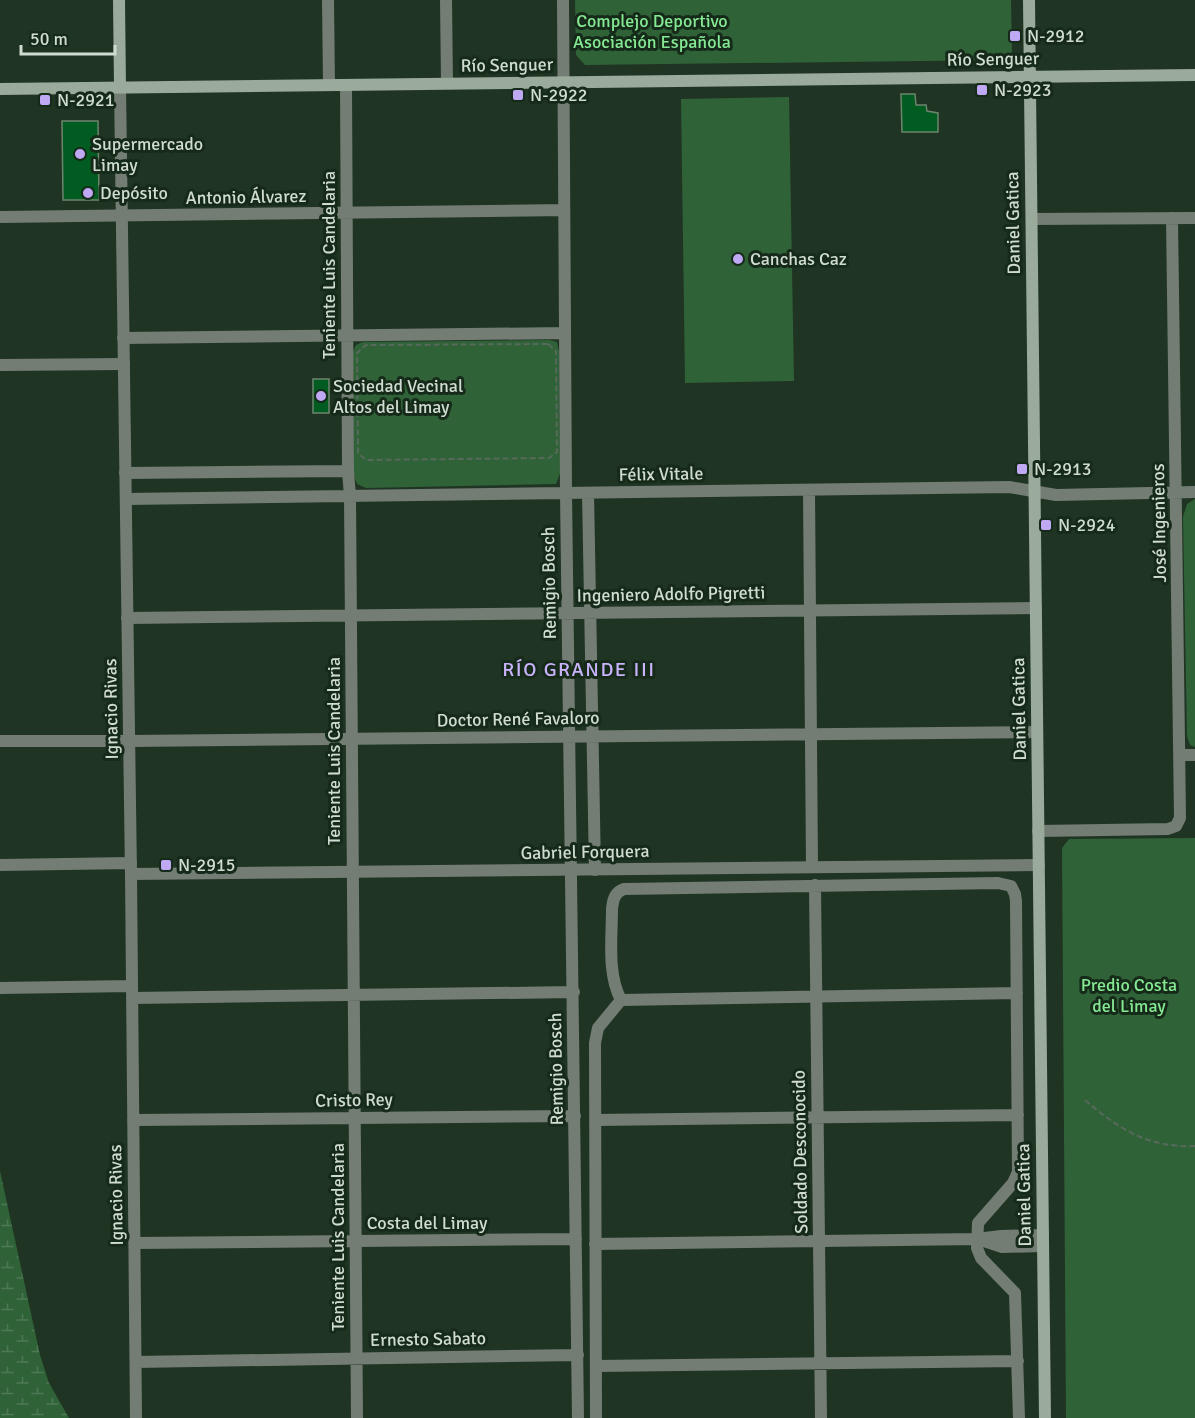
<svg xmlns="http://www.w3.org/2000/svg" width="1195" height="1418" font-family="Signika,sans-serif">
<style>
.green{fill:#306238}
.wetland{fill:url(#wetland-marsh)}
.building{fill:#005c20;stroke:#6d846f;stroke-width:1.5}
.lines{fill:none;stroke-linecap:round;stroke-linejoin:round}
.path{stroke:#57695a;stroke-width:2;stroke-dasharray:6 3;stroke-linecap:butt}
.minor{stroke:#737d74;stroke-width:12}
.tertiary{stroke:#737d74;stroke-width:12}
.secondary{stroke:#9aaa9b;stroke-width:12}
.poi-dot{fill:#bfa9f4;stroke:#162a19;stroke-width:2}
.labels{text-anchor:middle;stroke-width:6;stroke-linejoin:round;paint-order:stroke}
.park-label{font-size:18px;fill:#85e994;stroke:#162a19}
.poi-label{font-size:18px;fill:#d0dcd1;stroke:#162a19;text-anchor:start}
.street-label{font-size:18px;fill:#d0dcd1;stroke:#162a19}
.neighbourhood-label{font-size:20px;letter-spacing:1.5px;fill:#c9b4fb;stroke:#162a19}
</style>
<defs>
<pattern id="wetland-marsh" width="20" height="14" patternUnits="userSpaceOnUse" patternTransform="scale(1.5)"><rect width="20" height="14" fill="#306238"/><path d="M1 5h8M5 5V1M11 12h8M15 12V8" fill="none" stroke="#4d7854"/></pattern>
</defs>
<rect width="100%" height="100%" fill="#203423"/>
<!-- green -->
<path class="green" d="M575,0H1011L1012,52L1003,60L585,65L576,55Z
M789,97L794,381L685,383L681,99Z
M549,340L557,342L559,351L560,473L556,484L366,488L357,484L354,476L353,352L356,345L363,342Z
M1195,499V747L1190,745L1187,736L1183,517L1187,504Z
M1195,838V1418H1066L1062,848L1069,839Z"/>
<!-- wetland -->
<path class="wetland" d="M0,1171L40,1355L49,1383L69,1418H0Z"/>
<!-- building -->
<path class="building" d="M901,94H915L916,105H926L927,111L938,113V132H902Z
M62,121H98L99,200H63Z
M313,379H329V413H313Z"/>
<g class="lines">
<!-- path -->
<path class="path" d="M548,344L556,351L557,452L549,458L366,460L358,453L357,353L366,345Z
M1085,1100C1119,1129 1148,1148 1195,1146"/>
<!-- minor -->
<path class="minor" d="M328,0L329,85
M446,0L447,83
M563,0L566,493L578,1418
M346,85L348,471L350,496L357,1418
M0,217L564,210
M1032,219L1195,218
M123,338L565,333
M0,365L124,364
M125,473L348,471
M809,490L812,867
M588,493L595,870
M126,499L1009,487L1056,495L1195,492
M127,618L1036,608
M129,741L1037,732
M1180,755H1195
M1038,831L1168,829L1176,826L1180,818L1172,218
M0,865L131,863
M131,874L136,1418
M815,885L821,1418
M0,988L132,986
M132,998L574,992
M621,1000C607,974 612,938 612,909C613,899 615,892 624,889L998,883L1011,886L1015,894L1016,901L1018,1172L1013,1183L978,1223L977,1248L981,1258L1015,1293L1019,1418
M621,1000L1017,993
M133,1120L575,1116
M595,1120L1018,1115
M981,1240L1002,1247L1043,1246
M135,1243L576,1239
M595,1244L977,1239L1001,1236L1043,1235
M136,1362L578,1355
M596,1366L1018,1361
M596,1418L595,1043L598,1028L621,1000"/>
<!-- tertiary -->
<path class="tertiary" d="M120,87L131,874L1039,865
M0,741H129"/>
<!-- secondary -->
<path class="secondary" d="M119,0L120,87
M1029,0L1045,1418
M0,89L1195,75"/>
</g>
<!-- markers -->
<g class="poi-dot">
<rect x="1009" y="30" width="12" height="12" rx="3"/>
<rect x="976" y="84" width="12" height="12" rx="3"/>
<rect x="512" y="89" width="12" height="12" rx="3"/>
<rect x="39" y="94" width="12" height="12" rx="3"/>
<circle cx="80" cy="154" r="6"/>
<circle cx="88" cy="193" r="6"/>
<circle cx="738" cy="259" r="6"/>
<circle cx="321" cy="396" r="6"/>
<rect x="1016" y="463" width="12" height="12" rx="3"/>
<rect x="1040" y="519" width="12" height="12" rx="3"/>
<rect x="160" y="859" width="12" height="12" rx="3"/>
</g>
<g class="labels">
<!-- park labels -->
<g class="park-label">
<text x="652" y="27">Complejo Deportivo<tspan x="652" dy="21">Asociación Española</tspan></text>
<text x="1129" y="991">Predio Costa<tspan x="1129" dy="21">del Limay</tspan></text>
</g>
<!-- poi labels -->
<g class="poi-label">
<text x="1027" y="42">N-2912</text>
<text x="994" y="96">N-2923</text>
<text x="530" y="101">N-2922</text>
<text x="57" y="106">N-2921</text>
<text x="92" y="150">Supermercado<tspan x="92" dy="21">Limay</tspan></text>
<text x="100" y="199">Depósito</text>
<text x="750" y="265">Canchas Caz</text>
<text x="333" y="392">Sociedad Vecinal<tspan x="333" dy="21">Altos del Limay</tspan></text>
<text x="1034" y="475">N-2913</text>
<text x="1058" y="531">N-2924</text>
<text x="178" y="871">N-2915</text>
</g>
<!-- street labels -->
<g class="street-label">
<text transform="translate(993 59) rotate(-1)" y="6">Río Senguer</text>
<text transform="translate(507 65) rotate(-1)" y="6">Río Senguer</text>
<text transform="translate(246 197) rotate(-1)" y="6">Antonio Álvarez</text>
<text transform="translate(1013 223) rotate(-91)" y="6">Daniel Gatica</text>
<text transform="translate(329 265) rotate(-90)" y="6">Teniente Luis Candelaria</text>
<text transform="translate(661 474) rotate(-1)" y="6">Félix Vitale</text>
<text transform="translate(1159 523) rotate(-91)" y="6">José Ingenieros</text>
<text transform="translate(549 583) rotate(-91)" y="6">Remigio Bosch</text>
<text transform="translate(671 594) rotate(-1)" y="6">Ingeniero Adolfo Pigretti</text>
<text transform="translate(111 709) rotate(-91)" y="6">Ignacio Rivas</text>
<text transform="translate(1019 709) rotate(-91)" y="6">Daniel Gatica</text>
<text transform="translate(518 719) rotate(-1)" y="6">Doctor René Favaloro</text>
<text transform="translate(334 751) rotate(-90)" y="6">Teniente Luis Candelaria</text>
<text transform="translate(585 852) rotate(-1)" y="6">Gabriel Forquera</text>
<text transform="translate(556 1069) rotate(-91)" y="6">Remigio Bosch</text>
<text transform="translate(354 1100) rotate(-1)" y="6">Cristo Rey</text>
<text transform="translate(800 1152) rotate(-91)" y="6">Soldado Desconocido</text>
<text transform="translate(116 1195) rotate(-91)" y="6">Ignacio Rivas</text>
<text transform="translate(1024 1195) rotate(-91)" y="6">Daniel Gatica</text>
<text x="427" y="1229">Costa del Limay</text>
<text transform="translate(338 1237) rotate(-90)" y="6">Teniente Luis Candelaria</text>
<text transform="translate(428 1339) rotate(-1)" y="6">Ernesto Sabato</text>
</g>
<!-- neighbourhood labels -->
<g class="neighbourhood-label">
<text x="579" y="676">RÍO GRANDE III</text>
</g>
</g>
<!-- scale -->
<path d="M21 45v9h94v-9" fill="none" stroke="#d0dcd1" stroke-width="3"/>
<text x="30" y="45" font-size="18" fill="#d0dcd1" stroke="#162a19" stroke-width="4.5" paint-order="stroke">50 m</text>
</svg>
